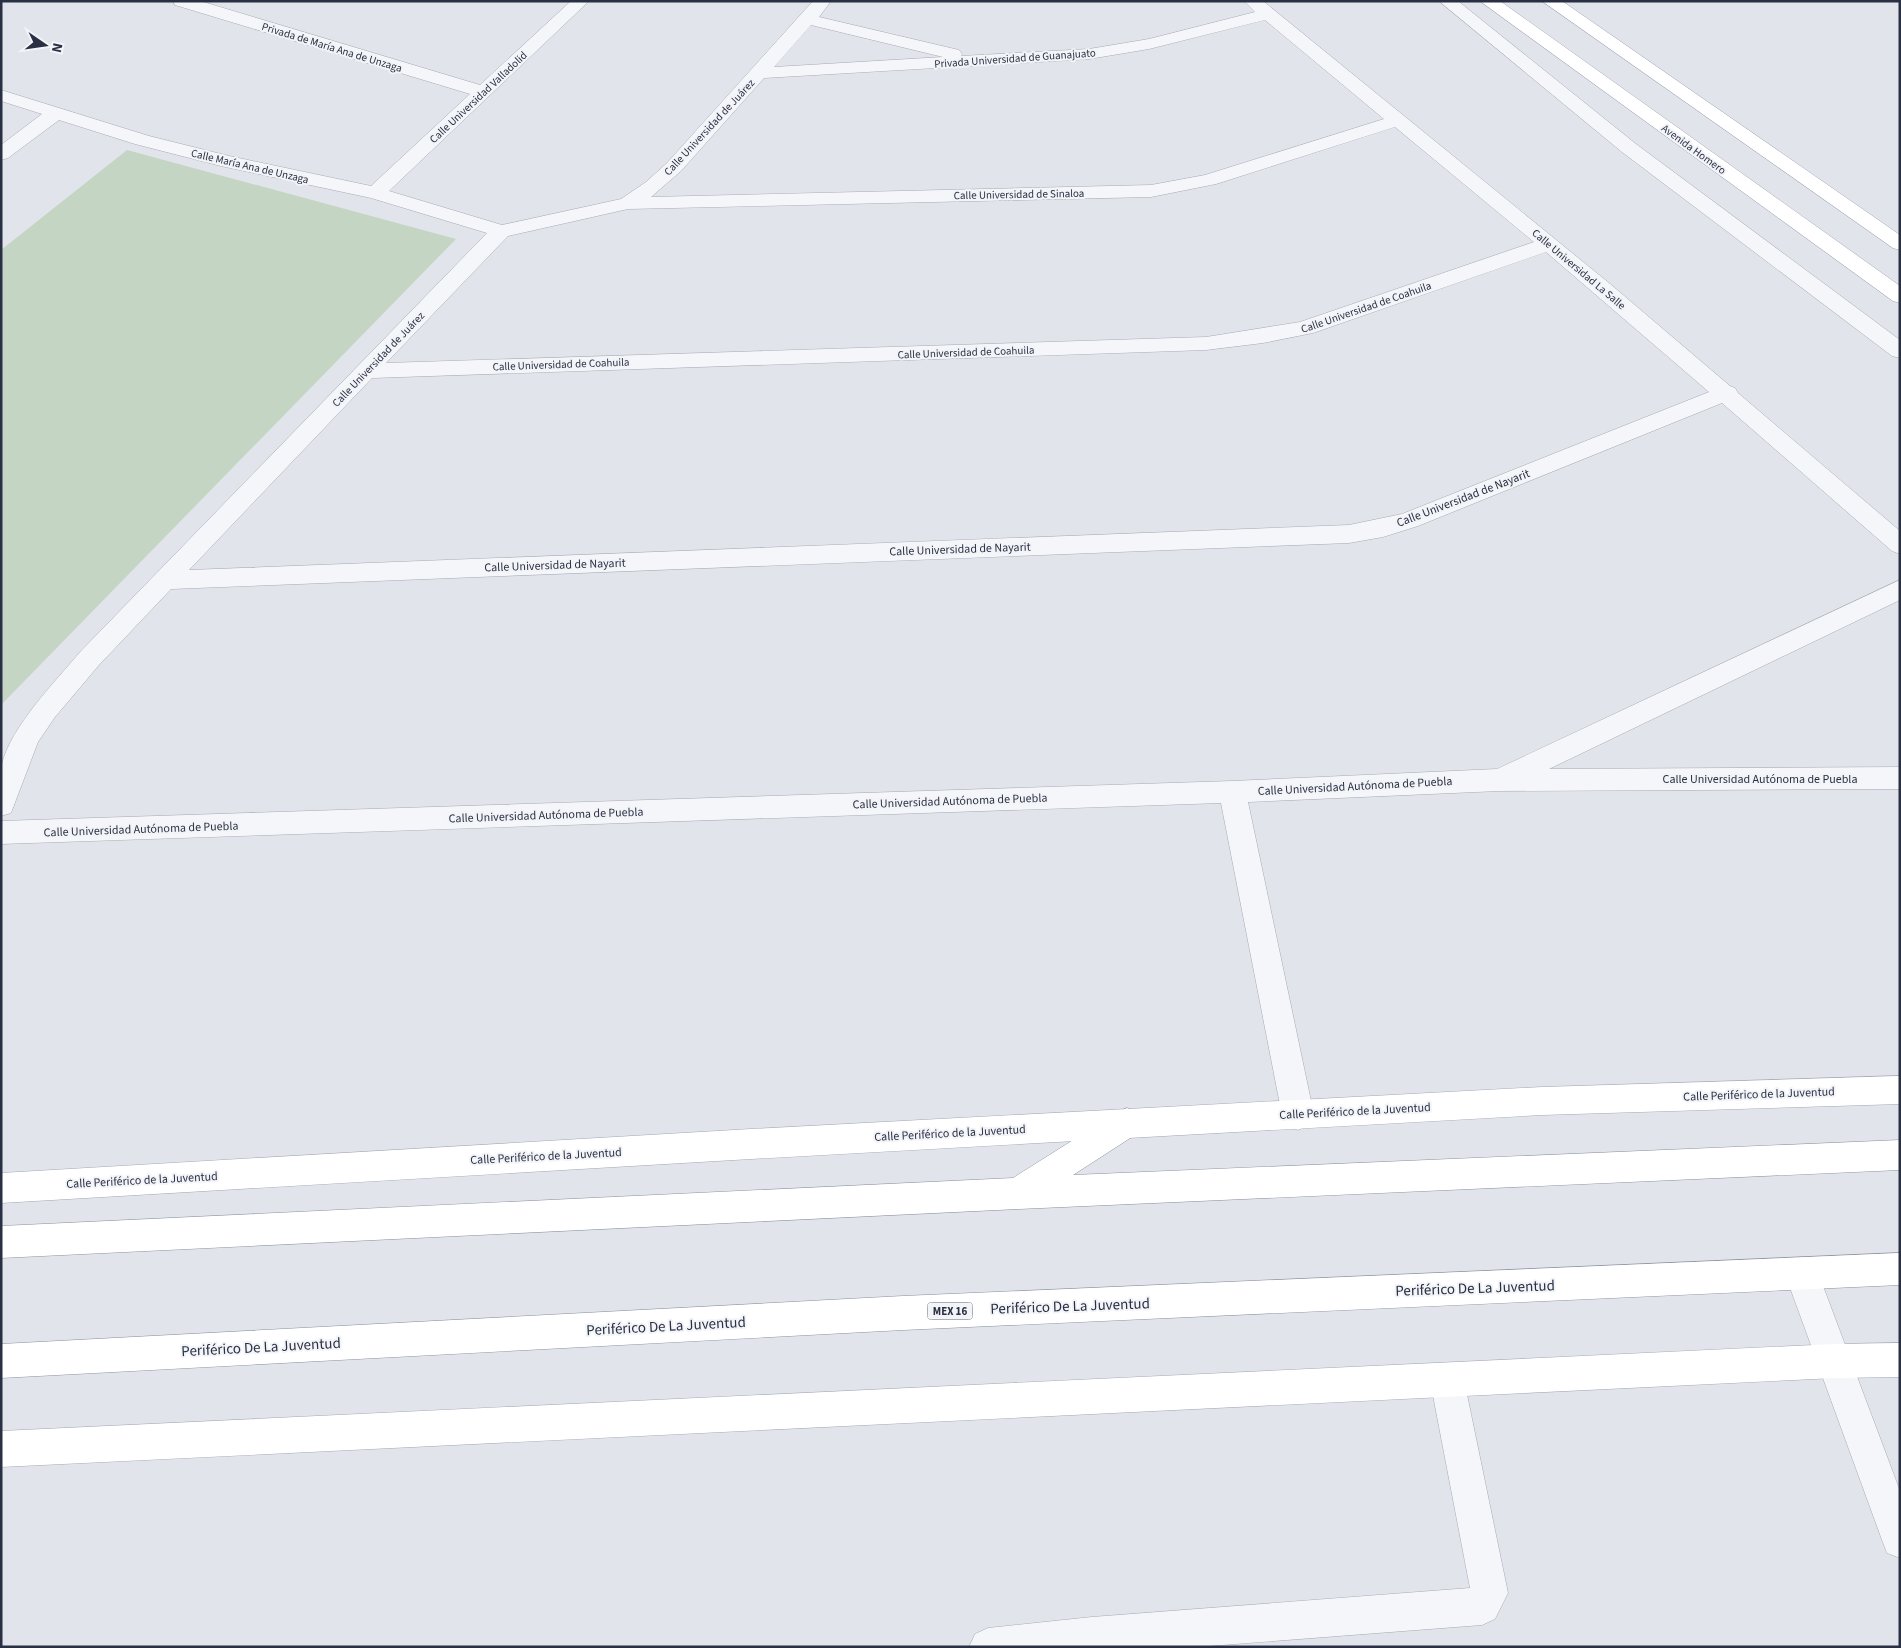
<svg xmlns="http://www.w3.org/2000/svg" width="1901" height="1648" font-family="'Source Sans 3',sans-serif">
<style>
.green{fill:#c5d5c3}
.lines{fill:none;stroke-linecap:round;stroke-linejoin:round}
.minor-casing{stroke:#a7aab5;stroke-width:1}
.major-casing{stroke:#a1a7b7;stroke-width:1}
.highway-casing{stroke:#8990a2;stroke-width:1}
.minor{fill:#f5f6f9;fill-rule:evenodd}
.major{fill:#fff;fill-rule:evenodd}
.highway{fill:#fff;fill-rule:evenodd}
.labels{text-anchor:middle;stroke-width:4;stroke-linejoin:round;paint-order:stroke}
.far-street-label{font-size:11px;fill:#2a3043;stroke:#f2f4f8}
.shield{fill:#f2f4f8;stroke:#666b79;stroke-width:1}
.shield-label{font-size:11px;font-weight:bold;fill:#2a3043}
.street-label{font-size:12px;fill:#2a3043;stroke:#f2f4f8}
.near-street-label{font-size:15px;fill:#2a3043;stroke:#f2f4f8}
</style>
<rect width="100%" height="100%" fill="#e2e4eb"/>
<!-- green -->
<path class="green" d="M127,150L456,239L1,705V250Z"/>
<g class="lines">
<defs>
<path id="minor" d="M173,1H200L480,85L571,1H589L389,191L502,225L621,199L646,182L667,163L813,1H831L819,17L959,50L962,54L961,56L1089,49L1149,39L1255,12L1244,1H1263L1609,283L1730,386L1735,388L1738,393L1900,531V554L1892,551L1722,403L1418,526L1383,537L1349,543L171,589L99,665L55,717L38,742L11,813L1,816C1,801 0,784 1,769C7,730 56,681 81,651L487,233L371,198L221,166L135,144L59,120L8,158L1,160V145L42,114L1,101V90L149,136L229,156L371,186L470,94L175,5ZM1265,20L1384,119L1205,175L1151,185L651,197L681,171L764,78L1089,59L1149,49ZM811,25L943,57L774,67ZM1395,127L1534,242L1300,322L1206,337L386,363L508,236L628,209L1151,197L1216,184ZM1546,252L1709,392L1402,514L1349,525L189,570L372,378L1206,350L1263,343L1313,333Z
M1439,1H1458L1636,144L1900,340V358L1892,356L1622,152Z
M1900,580V600L1549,769L1900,767V789L1499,791L1248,802L1314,1115L1309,1125L1298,1130L1287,1125L1282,1115L1221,803L1,844V821L1232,781L1497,769Z
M1802,1257L1814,1262L1900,1491V1558L1887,1553L1882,1540L1785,1274L1790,1262Z
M1447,1363L1459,1368L1464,1380L1508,1593L1495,1619L1482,1625L1196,1647H969L975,1634L988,1628L1092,1617L1470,1588L1430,1380L1435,1368Z"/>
<path id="major" d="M1480,1H1500L1900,286V303L1893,301Z
M1542,1H1562L1900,235V250L1893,248Z
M1900,1076V1104L1542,1115L751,1159L1,1203V1173L751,1129L1542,1087Z
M1900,1343V1377L1835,1378L1,1467V1431L1835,1344Z"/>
<path id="highway" d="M1127,1108L1138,1113L1143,1123L1138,1133L1073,1175L1900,1140V1170L1019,1209L1,1258V1226L1013,1178L1116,1113Z
M1900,1253V1285L903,1330L1,1378V1344L903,1296Z"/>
</defs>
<!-- minor casing -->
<use href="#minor" class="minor-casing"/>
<!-- major casing -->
<use href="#major" class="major-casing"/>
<!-- highway casing -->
<use href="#highway" class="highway-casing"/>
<!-- minor -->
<use href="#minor" class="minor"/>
<!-- major -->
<use href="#major" class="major"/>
<!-- highway -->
<use href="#highway" class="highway"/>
</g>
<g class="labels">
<!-- far-street labels -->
<g class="far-street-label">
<text transform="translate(332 47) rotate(17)" y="4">Privada de María Ana de Unzaga</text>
<text transform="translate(1015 58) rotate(-4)" y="4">Privada Universidad de Guanajuato</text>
<text transform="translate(478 97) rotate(-43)" y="4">Calle Universidad Valladolid</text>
<text transform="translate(709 127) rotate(-47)" y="4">Calle Universidad de Juárez</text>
<text transform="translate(1694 149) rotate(36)" y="4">Avenida Homero</text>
<text transform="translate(250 166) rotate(13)" y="4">Calle María Ana de Unzaga</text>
<text transform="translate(1019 194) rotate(-1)" y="4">Calle Universidad de Sinaloa</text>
<text transform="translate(1579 269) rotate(40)" y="4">Calle Universidad La Salle</text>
<text transform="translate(1366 307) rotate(-19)" y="4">Calle Universidad de Coahuila</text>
<text transform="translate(966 352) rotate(-2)" y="4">Calle Universidad de Coahuila</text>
<text transform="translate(378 359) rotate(-46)" y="4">Calle Universidad de Juárez</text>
<text transform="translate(561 364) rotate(-2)" y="4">Calle Universidad de Coahuila</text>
</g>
<!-- shield labels -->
<rect class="shield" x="927.5" y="1302.5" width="45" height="17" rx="4"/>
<g class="shield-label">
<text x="950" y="1315">MEX 16</text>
</g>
<!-- street labels -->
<g class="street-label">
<text transform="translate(1463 498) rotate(-21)" y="4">Calle Universidad de Nayarit</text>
<text transform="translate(960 549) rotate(-2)" y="4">Calle Universidad de Nayarit</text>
<text transform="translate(555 565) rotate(-2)" y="4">Calle Universidad de Nayarit</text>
<text x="1760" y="783">Calle Universidad Autónoma de Puebla</text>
<text transform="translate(1355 786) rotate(-3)" y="4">Calle Universidad Autónoma de Puebla</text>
<text transform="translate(950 801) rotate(-2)" y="4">Calle Universidad Autónoma de Puebla</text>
<text transform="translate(546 815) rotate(-2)" y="4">Calle Universidad Autónoma de Puebla</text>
<text transform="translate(141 829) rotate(-2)" y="4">Calle Universidad Autónoma de Puebla</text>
<text transform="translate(1759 1094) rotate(-2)" y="4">Calle Periférico de la Juventud</text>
<text transform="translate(1355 1111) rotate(-3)" y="4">Calle Periférico de la Juventud</text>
<text transform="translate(950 1133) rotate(-3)" y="4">Calle Periférico de la Juventud</text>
<text transform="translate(546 1156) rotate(-3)" y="4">Calle Periférico de la Juventud</text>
<text transform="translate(142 1180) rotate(-3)" y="4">Calle Periférico de la Juventud</text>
</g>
<!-- near-street labels -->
<g class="near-street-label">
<text transform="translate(1475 1288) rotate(-2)" y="5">Periférico De La Juventud</text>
<text transform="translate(1070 1306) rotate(-2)" y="5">Periférico De La Juventud</text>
<text transform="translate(666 1326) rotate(-3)" y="5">Periférico De La Juventud</text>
<text transform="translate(261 1347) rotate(-3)" y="5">Periférico De La Juventud</text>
</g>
</g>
<!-- border -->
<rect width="1901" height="1648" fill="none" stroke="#2a3043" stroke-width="5"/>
<!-- north arrow -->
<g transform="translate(45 45) rotate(103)" stroke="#f2f4f8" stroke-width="4" paint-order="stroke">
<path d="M0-4L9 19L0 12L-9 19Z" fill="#2a3043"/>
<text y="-8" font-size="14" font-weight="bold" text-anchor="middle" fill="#2a3043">N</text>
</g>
</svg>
